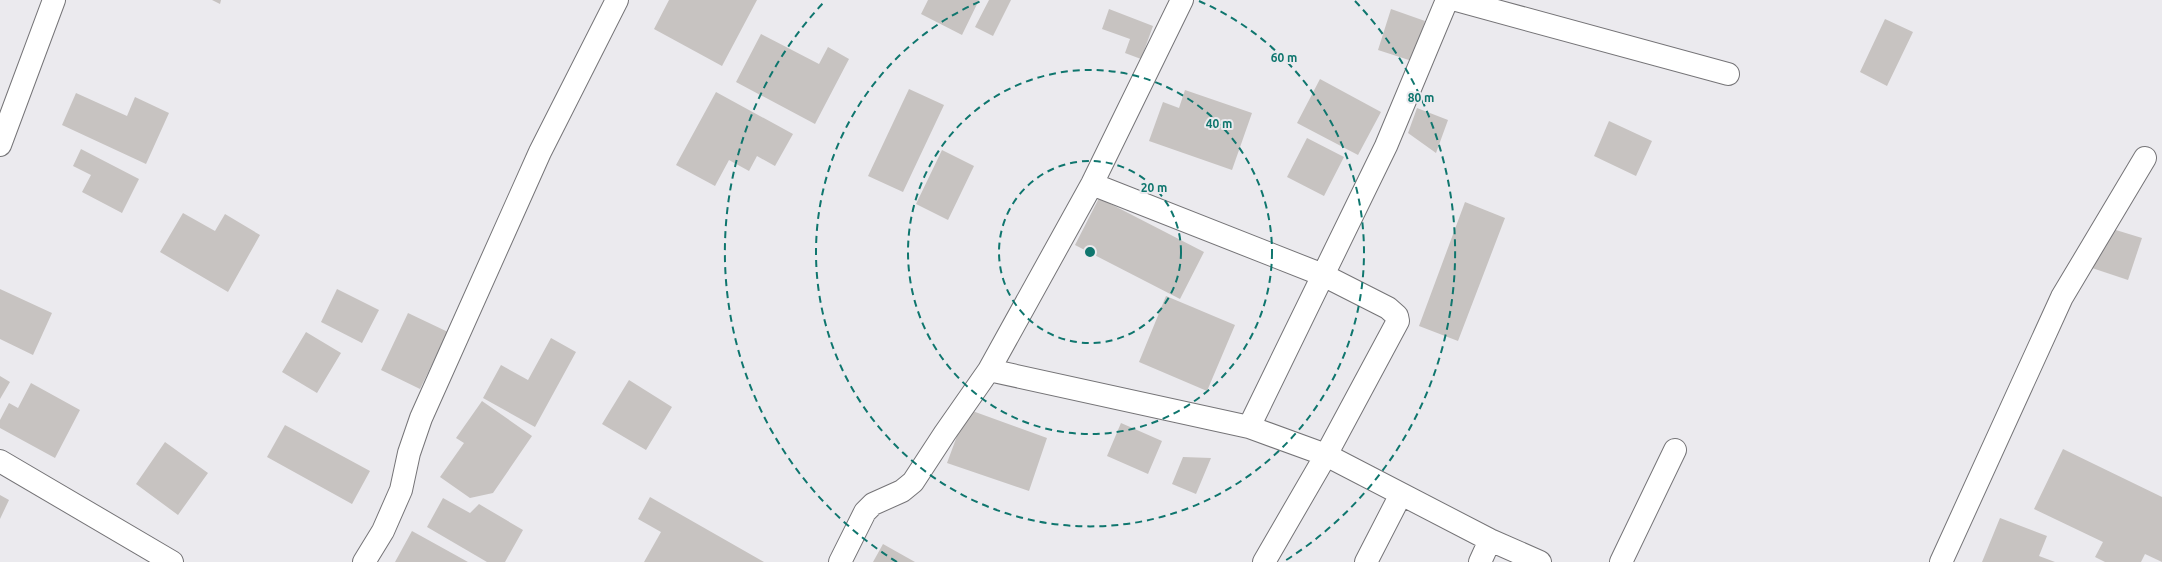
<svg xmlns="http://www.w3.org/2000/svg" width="2162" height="562" font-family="Ubuntu,sans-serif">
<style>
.building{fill:#c7c3c1}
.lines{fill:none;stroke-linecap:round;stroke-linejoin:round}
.minor-casing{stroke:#757477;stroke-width:24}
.minor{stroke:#fff;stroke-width:22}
.ring{fill:none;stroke:#0f766e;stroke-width:2;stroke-dasharray:7 5}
.centre{fill:#0f766e;stroke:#ebeaee;stroke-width:2}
.ring-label{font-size:12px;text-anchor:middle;font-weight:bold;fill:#0f766e;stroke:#ebeaee;stroke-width:4;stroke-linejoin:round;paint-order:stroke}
</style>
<rect width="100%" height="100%" fill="#ebeaee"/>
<!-- building -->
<path class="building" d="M212,0H221L220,4Z
M669,0H757L722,66L654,29Z
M928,0H979L962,35L921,14Z
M989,0H1011L993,36L975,27Z
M1109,9L1153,26L1141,59L1125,53L1130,39L1102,29Z
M1391,9L1425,21L1412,61L1378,50Z
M1885,19L1913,32L1887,86L1860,72Z
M761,34L819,64L828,47L849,59L815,124L736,82Z
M1320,79L1381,112L1358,155L1297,123Z
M909,89L944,105L903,192L868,176Z
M1185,90L1252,113L1232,170L1149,141L1163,102L1179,108Z
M716,92L793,134L775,166L757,156L749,171L729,160L715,186L676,165Z
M76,93L127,116L135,97L169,113L146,164L62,125Z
M1417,108L1448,120L1436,153L1408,133Z
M1609,121L1652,141L1636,176L1594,156Z
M1307,138L1344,157L1324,196L1287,177Z
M81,149L139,179L122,213L82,192L91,175L73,166Z
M942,150L974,166L948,220L916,204Z
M1099,198L1204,252L1180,299L1075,245Z
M1465,202L1505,218L1458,341L1419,326Z
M183,213L215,231L225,214L260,235L228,292L160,252Z
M2106,227L2142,238L2128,280L2092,268Z
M0,289L52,313L33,355L0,339Z
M337,289L379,310L362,343L321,322Z
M1166,296L1235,325L1207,391L1139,362Z
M408,313L448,332L420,389L381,370Z
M306,332L341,353L317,393L282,372Z
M551,338L576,352L535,427L483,398L501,365L528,380Z
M0,376L10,382L0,399Z
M629,380L672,407L646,450L602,424Z
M31,383L80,410L55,458L0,428V420L9,403L18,408Z
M482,401L532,436L493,493L470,498L440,477L464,443L456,438Z
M967,409L1047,438L1029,491L947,463Z
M1121,423L1162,441L1148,474L1107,456Z
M285,425L370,471L352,504L267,457Z
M165,442L208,473L178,515L136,484Z
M2063,449L2162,497V562L2145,554L2141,562H2105L2095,557L2103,542L2034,509Z
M1183,457L1211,458L1196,494L1172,484Z
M0,495L9,500L0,519Z
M650,497L764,562H644L661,532L638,519Z
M443,498L470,513L479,504L523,530L505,562H487L427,527Z
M2000,518L2047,536L2039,556L2055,562H1982Z
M412,531L468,562H395Z
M883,544L915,562H873Z"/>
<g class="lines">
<defs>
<path id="minor" d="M1447,0L1386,146L1249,427L1326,455L1490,540L1540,562
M1456,0L1728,74
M0,145L54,0
M1092,184L1323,275L1388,308L1397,316L1398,321L1326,455L1264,562
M989,370L1249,427
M0,461L172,562
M364,562L383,531L401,490L409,453L421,418L540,152L617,0
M840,562L865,512L873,504L902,491L913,482L945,433L989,370L1092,184L1182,0
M1366,562L1401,494
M1480,562L1490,540
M1621,562L1675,450
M1941,562L2062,297L2145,158"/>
</defs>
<!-- minor casing -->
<use href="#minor" class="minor-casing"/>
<!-- minor -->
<use href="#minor" class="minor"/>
</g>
<!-- distance rings -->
<g class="ring">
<circle cx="1090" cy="252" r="91"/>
<circle cx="1090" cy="252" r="182"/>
<path d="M1199 1A274 274 0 1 1 981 1"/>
<path d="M897 562A365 365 0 0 1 825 1M1355 1A365 365 0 0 1 1283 562"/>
</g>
<circle cx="1090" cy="252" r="6" class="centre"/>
<g class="ring-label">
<text x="1284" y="62">60 m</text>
<text x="1421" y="102">80 m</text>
<text x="1219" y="128">40 m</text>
<text x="1154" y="192">20 m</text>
</g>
</svg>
